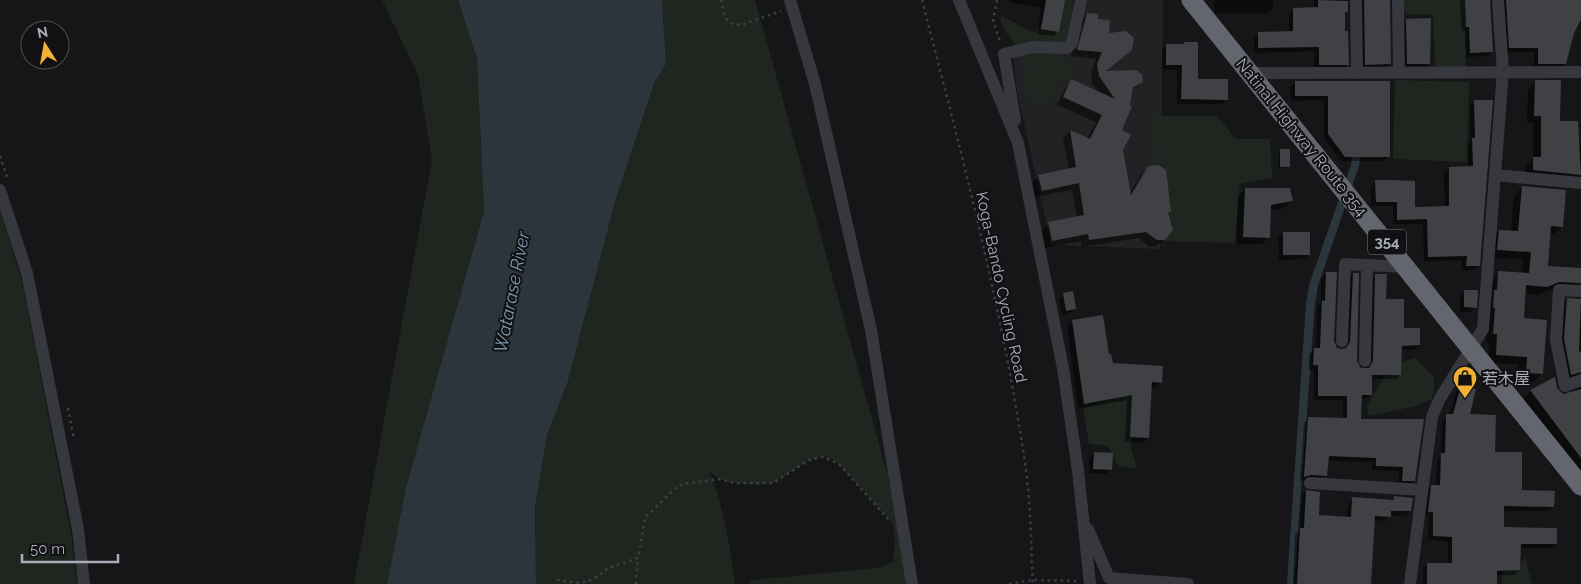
<svg xmlns="http://www.w3.org/2000/svg" width="1581" height="584" font-family="Raleway,'Noto Sans JP',sans-serif">
<style>
.built{fill:#222225}
.green{fill:#1e261f}
.water{fill:#2c353c}
.shadow{fill:#0007}
.building{fill:#404145}
.lines{fill:none;stroke-linecap:round;stroke-linejoin:round}
.path{stroke:#3d3f44;stroke-width:2.5;stroke-dasharray:2.5 4;stroke-linecap:butt}
.minor{stroke:#37383d;stroke-width:12}
.highway{stroke:#63666e;stroke-width:19}
.labels{text-anchor:middle;stroke-width:4;stroke-linejoin:round;paint-order:stroke}
.shield{fill:#111113;stroke:#7b7e86;stroke-width:1}
.shield-label{font-size:15px;font-weight:bold;fill:#a8adb8}
.street-label{font-size:16px;fill:#a8adb8;stroke:#111113}
.poi-label{font-size:16px;fill:#a8adb8;stroke:#111113;text-anchor:start}
.water-label{font-size:18px;font-style:italic;fill:#7f9bb3;stroke:#111113}
</style>
<rect width="100%" height="100%" fill="#161618"/>
<!-- built -->
<path class="built" d="M1082,0H1163L1160,249L1051,245L1017,91L1013,55L1072,51Z"/>
<!-- green -->
<path class="green" d="M382,0H458L477,59L484,211L406,487L387,584H354L432,160L418,75Z
M662,0H755L918,584H748L751,580L878,568L893,562L895,544L893,524L839,464L832,459L823,457L809,460L773,483L759,485L735,483L719,479L709,471C724,507 730,546 735,584H536L535,508L547,435L568,381L615,202L654,83L666,64Z
M1049,0H1074L1064,55L1072,66L1071,79L1056,83L1057,93L1036,108L1025,86L1023,75L1029,68L1019,57L1015,44L1001,24V16C1014,20 1022,30 1035,32L1042,23Z
M1404,0H1465L1466,67L1435,68L1433,14L1405,15Z
M1395,80L1469,82L1467,162L1393,159Z
M1153,116H1217L1236,139H1270L1272,178L1240,184L1235,243L1161,241Z
M0,210L23,285L71,534L77,584H0Z
M1415,358L1434,377V391L1431,400L1416,406L1369,416L1367,405C1383,382 1385,366 1415,358Z
M1128,393L1133,396L1131,448L1137,469L1118,466L1108,446L1089,443L1083,408Z
M1525,557L1532,584H1502V573L1513,567L1520,566Z"/>
<!-- water -->
<path class="water" d="M458,0H662L666,64L654,83L615,202L568,381L547,435L535,508L536,584H387L406,487L484,211L477,59Z
M1354,140L1363,141L1359,166L1318,286L1315,305L1294,584H1287L1306,303L1309,285L1351,165Z"/>
<!-- shadow -->
<path class="shadow" d="M1009,0H1063L1058,32L1053,36L1037,34L1041,8L1009,2Z
M1214,0H1273V8L1268,13H1215Z
M1314,0H1348L1347,11L1343,14L1348,64L1343,69H1315L1314,51L1254,53V38L1259,33L1289,32V14L1293,9H1314Z
M1358,0H1389L1390,64L1385,69H1361Z
M1460,0H1489L1492,52L1488,56L1466,57L1465,31H1462Z
M1499,0H1581V16L1573,32L1565,63L1560,68H1534V52H1505Z
M1087,14L1096,20L1109,21L1104,73L1141,81L1131,90L1120,130L1122,150L1129,195L1141,175L1148,168L1170,211L1167,214L1164,239L1157,246L1149,247L1139,238L1082,247L1081,241L1045,248L1042,230L1049,223L1077,218L1072,190L1035,197L1032,183L1039,176L1069,170L1063,138L1070,131L1087,139L1096,122L1057,105L1065,88L1072,81L1099,93L1092,84L1091,72L1096,59L1071,56L1080,22Z
M1407,20L1428,64L1424,69H1403L1402,25Z
M1197,43V80L1227,99L1222,104H1177V70L1162,69V50L1167,45Z
M1295,82H1389L1388,156L1384,161H1341L1324,139V100L1291,101L1290,87Z
M1536,82L1558,122L1576,144H1581V184L1525,178V167L1533,159V123H1527L1528,90Z
M1475,102L1479,265L1474,270H1462V260L1424,261L1423,224H1393V206H1371V186L1376,181L1414,208H1445L1444,173L1449,168L1468,167V144L1471,141L1470,106Z
M1281,150L1289,166L1287,168H1278L1279,152Z
M1522,187L1562,226L1554,234H1549L1547,267L1581,269V299L1580,295L1573,291L1550,290L1538,295L1524,293L1523,320L1542,373L1534,382L1518,380L1519,364L1488,363L1489,342H1486L1491,280L1499,272L1522,273L1523,259L1490,258L1491,240L1499,231L1511,232L1514,196Z
M1245,189L1291,201L1284,208L1270,211L1268,238L1261,244H1236L1238,196Z
M1283,234L1309,254L1304,259L1279,260L1278,238Z
M1326,274L1333,341L1336,349L1345,350L1349,278L1353,274L1356,361L1361,369L1369,367L1371,280L1375,275L1385,300L1402,329L1419,345L1414,350H1400V374L1396,379H1370V394L1366,399H1360V420H1422L1414,481L1409,486L1398,485L1399,471L1372,470V462L1327,461L1326,475L1321,480L1300,481L1304,423L1309,418L1343,419V400H1314V370H1309V354L1316,349L1317,306L1321,303V278Z
M1465,291L1475,307L1471,312H1460V296Z
M1064,294L1075,308L1070,313L1062,315L1059,299Z
M1581,299V386L1563,382L1559,308L1567,300Z
M1072,321L1112,364L1161,382L1155,388H1150L1148,438L1142,443L1125,442L1127,400L1078,409L1067,327Z
M1554,379L1558,392L1564,395L1581,387V477L1523,399L1531,391Z
M1461,386L1468,416L1521,491L1553,507L1548,511H1503L1502,528L1556,544L1551,548H1520L1519,570L1514,575H1495V584H1423V569L1427,564H1448V541L1428,540L1429,516H1424L1427,491L1432,486H1436L1437,459L1441,455L1442,420L1450,415L1456,391Z
M1094,453L1110,469L1106,474L1089,473V458Z
M1306,491L1318,517L1347,518L1348,503L1353,499L1392,501L1395,498L1410,511L1405,516L1390,515L1385,521L1374,520L1369,584H1293L1295,534L1300,530L1302,496Z"/>
<!-- building -->
<path class="building" d="M1046,0H1065L1059,32L1041,29Z
M1318,0L1348,1V12H1345V31H1348L1349,65H1319V47L1258,48V32L1293,31V8L1318,7Z
M1364,0H1390L1391,64L1365,65Z
M1465,0H1490L1493,52L1470,53L1469,27H1466Z
M1506,0H1581V19L1574,33L1566,64H1538V48H1509Z
M1087,13L1098,14V19L1110,20L1109,33L1126,31L1134,38L1132,50L1106,71L1136,70L1142,74L1143,82L1133,87L1130,105L1132,106L1122,130L1131,135L1123,150L1131,195L1148,166L1159,165L1166,170L1171,212H1168L1173,230L1165,240H1157L1146,232L1089,240L1088,234L1052,241L1048,222L1084,215L1079,183L1042,191L1038,175L1076,167L1070,130L1090,139L1102,115L1063,97L1071,79L1115,99L1099,76L1097,64L1102,52L1077,50Z
M1431,18L1430,64H1407L1406,19Z
M1184,42H1198V79H1228V100L1181,99L1182,65H1166V44H1184Z
M1535,80H1561L1560,121H1578L1581,175L1533,170V157H1541V116H1534Z
M1295,81H1390V157H1345L1328,134V96H1295Z
M1474,100H1493L1480,266H1466L1467,256L1428,257L1427,219L1397,220V202H1376L1375,180H1393L1415,181V207L1449,206V167L1473,166L1472,138H1475Z
M1280,149H1290V167H1280Z
M1522,186L1566,190L1563,227L1551,226L1548,266L1581,268V283L1559,282L1547,287L1526,285L1524,318L1547,320L1543,374L1526,373L1527,357L1496,355L1497,334H1493L1495,308H1493L1494,290H1497L1498,271L1529,273L1531,252L1497,250L1499,230L1518,231Z
M1245,188H1290L1293,201L1271,205L1270,238L1243,237Z
M1283,232H1310V255H1283Z
M1326,272H1337L1334,341L1337,348L1342,349L1346,348L1350,342L1353,273H1359L1357,361L1361,368H1369L1373,361L1375,274H1387L1386,299H1404V328H1420V345L1402,346L1401,375H1372V395H1362L1361,419H1424L1415,481H1402L1403,467L1376,466V458L1329,456L1327,476L1311,475L1304,477L1308,417L1347,418V396H1318V365H1313L1314,348H1320L1322,300L1325,301Z
M1464,290H1478L1477,308L1464,307Z
M1073,291L1076,309L1066,311L1063,293Z
M1567,298L1581,299L1579,352L1581,351V372L1571,375L1564,339Z
M1103,315L1109,354H1111L1113,363L1163,366L1162,383L1152,382L1149,438L1130,437L1132,395L1084,404L1072,320Z
M1555,377L1557,388L1563,394L1581,389V458L1530,390Z
M1461,385L1476,389L1470,414L1496,415L1495,452H1522V490L1555,491L1554,507L1504,506V527L1557,528V544H1521L1520,570L1497,571V584H1427V563H1452V537L1433,536V512H1428L1431,485H1440L1441,453H1445L1446,414H1453Z
M1094,452L1113,453L1112,470L1093,469Z
M1306,490L1320,492L1319,515L1351,517L1352,497L1394,500V496L1413,498L1411,511H1391V517L1375,516L1371,584H1297L1300,528H1304Z"/>
<g class="lines">
<!-- path -->
<path class="path" d="M721,0L725,18L734,25L744,24L781,11
M922,0C962,155 1003,311 1026,470C1031,508 1031,547 1033,584
M997,0L993,20L1000,42
M0,156L8,180
M68,408L74,439
M557,580L580,583L594,579L608,568L638,558L645,518L674,489L683,484L719,479L735,483H773L809,460L823,457L839,464L888,519
M636,584L638,558
M1009,584L1033,580L1078,581"/>
<!-- minor -->
<path class="minor" d="M790,0L815,84L871,330L912,584
M959,0L1018,143L1063,368L1078,471L1090,584
M1356,0L1357,73
M1398,0L1399,72
M1251,73L1581,72
M1015,120L1004,54L1033,47L1067,48L1072,43L1081,0
M1495,175L1581,183
M0,190L27,273L78,529L84,584
M1581,291L1559,290L1556,340L1565,386L1581,380
M1342,341L1345,264L1407,267
M1365,361L1367,265
M1310,483L1422,490
M1088,529L1109,578L1188,584
M1410,584L1432,417L1439,400L1483,329L1503,72L1498,0"/>
<!-- highway -->
<path class="highway" d="M1191,0L1581,486"/>
</g>
<!-- icons -->
<defs>
<symbol id="shop-pin" viewBox="-11 -11 22 30"><path d="M0 17L-7.5 6A9.5 9.5 0 1 1 7.5 6Z" fill="#f2b134" stroke="#111113"/><path d="M-5-2.5h2.3a2.7 3.5 0 0 1 5.4 0H5L5.5 6h-11ZM-1.5-2.5h3a1.5 2.3 0 0 0-3 0Z" fill="#111"/></symbol>
</defs>
<g fill-rule="evenodd">
<use href="#shop-pin" x="1451" y="364" width="28" height="38"/>
</g>
<g class="labels">
<!-- shield labels -->
<rect class="shield" x="1368" y="229.5" width="38" height="25" rx="4"/>
<g class="shield-label">
<text x="1387" y="247">354</text>
</g>
<!-- street labels -->
<g class="street-label">
<text transform="translate(1302 137) rotate(51)" y="6">Natinal Highway Route 354</text>
<text transform="translate(1002 287) rotate(78)" y="6">Koga-Bando Cycling Road</text>
</g>
<!-- poi labels -->
<g class="poi-label">
<text x="1482" y="384">若木屋</text>
</g>
<!-- water labels -->
<g class="water-label">
<text transform="translate(512 292) rotate(-79)" y="6">Watarase River</text>
</g>
</g>
<!-- north arrow -->
<g transform="translate(45 45) rotate(349)"><circle r="24" fill="#111113" stroke="#4d4f55"/>
<path d="M0-4L9 19L0 12L-9 19Z" fill="#f2b134"/>
<text y="-8" font-size="14" font-weight="bold" text-anchor="middle" fill="#a8adb8">N</text>
</g>
<!-- scale -->
<path d="M22 554v8h96v-8" fill="none" stroke="#a8adb8" stroke-width="2.5"/>
<text x="30" y="554" font-size="15" fill="#a8adb8" stroke="#111113" stroke-width="4" paint-order="stroke">50 m</text>
</svg>
